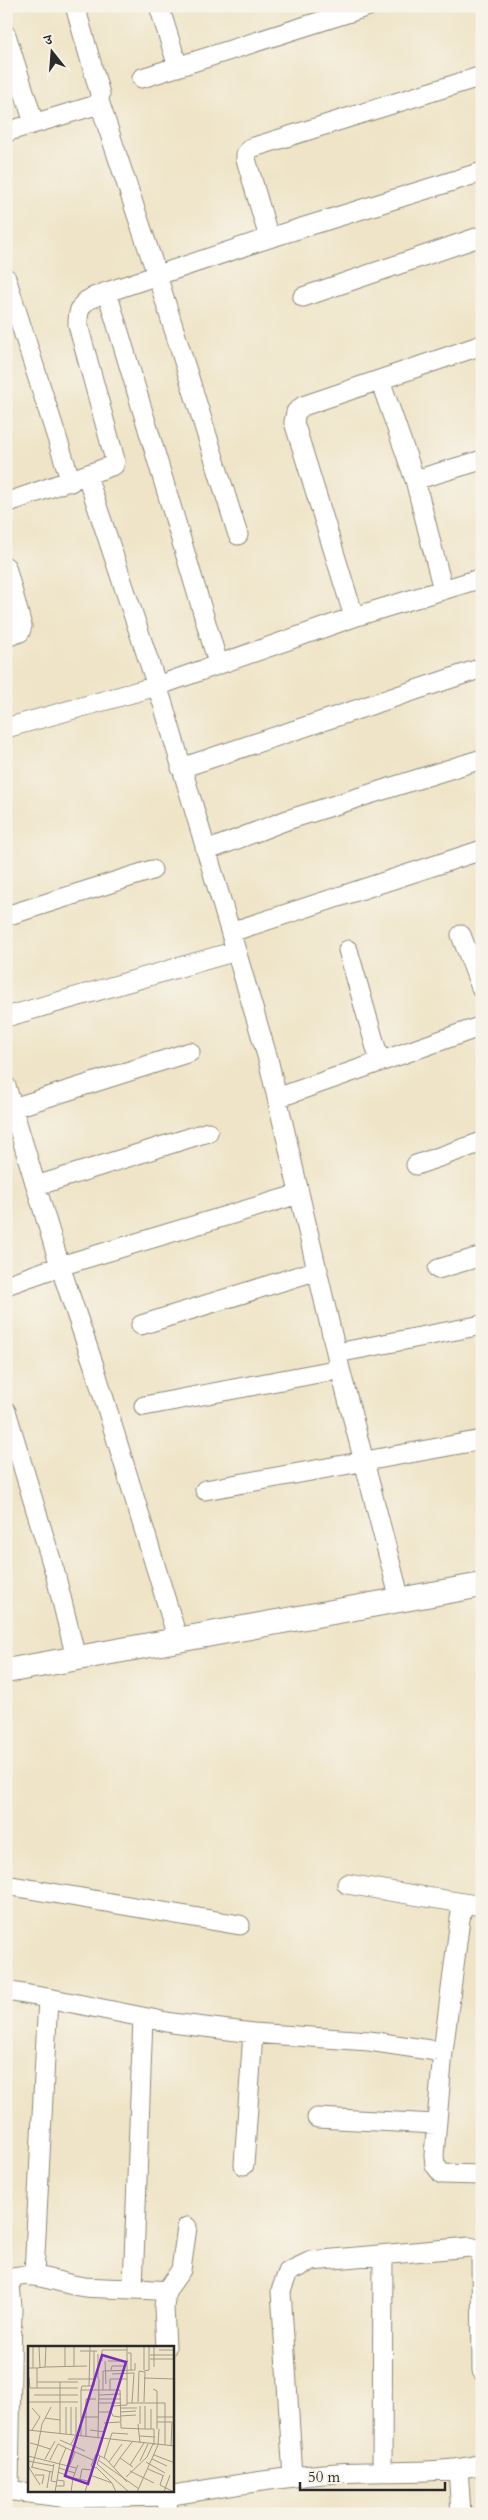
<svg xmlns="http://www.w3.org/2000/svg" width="488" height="2520" font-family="Cardo,'Noto Serif Devanagari',serif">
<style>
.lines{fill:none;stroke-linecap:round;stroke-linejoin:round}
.minor-casing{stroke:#8d8879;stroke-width:21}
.tertiary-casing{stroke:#8d8879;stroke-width:26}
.minor{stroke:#fff;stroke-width:19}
.tertiary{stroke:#fff;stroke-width:24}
.inset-road{fill:none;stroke:#a19a89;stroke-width:1}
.view{fill:#7b2cbf;fill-opacity:0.15;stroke:#7b2cbf;stroke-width:2.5}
.inset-edge{fill:none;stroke:#2b2b2b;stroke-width:2.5}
</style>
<rect width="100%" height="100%" fill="#f7f3e8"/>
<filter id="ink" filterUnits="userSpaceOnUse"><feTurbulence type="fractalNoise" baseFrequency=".02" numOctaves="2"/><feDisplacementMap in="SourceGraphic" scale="10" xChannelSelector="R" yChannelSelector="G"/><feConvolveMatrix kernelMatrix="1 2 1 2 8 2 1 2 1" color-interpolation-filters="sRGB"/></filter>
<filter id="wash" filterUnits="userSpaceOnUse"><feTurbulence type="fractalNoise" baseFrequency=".0096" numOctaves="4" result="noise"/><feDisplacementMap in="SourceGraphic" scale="20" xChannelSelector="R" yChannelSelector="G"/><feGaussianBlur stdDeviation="1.12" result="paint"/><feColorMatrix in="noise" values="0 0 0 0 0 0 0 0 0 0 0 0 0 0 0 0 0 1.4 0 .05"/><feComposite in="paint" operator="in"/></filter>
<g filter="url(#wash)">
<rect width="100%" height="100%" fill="#efe4c7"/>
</g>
<g filter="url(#ink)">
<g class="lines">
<defs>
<path id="minor" d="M159,6L178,67
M6,35L34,123
M142,78L369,6
M99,101L157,275L238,535
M6,132L93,106L99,101L100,94L75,6
M269,238L246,159V154L251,148L482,76
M6,278L71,482
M303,297L482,236
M380,380L415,480L443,590
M87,476L163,704L268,1059L340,1369L400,1600
M415,480L482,460
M6,503L114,465L115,460L78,325C77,301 88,299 107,292
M6,567L22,626L20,632L6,637
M354,617L294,422L296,412L303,406L482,345
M218,663L107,292L269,238L482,172
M6,728L157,686L354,617L482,578
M181,768L482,668
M206,851L287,820L482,759
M6,916L152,870
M231,932L482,850
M461,935L482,990
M348,950L380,1062
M6,1017L236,951
M6,1086L60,1266L299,1194
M277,1098L482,1026
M13,1108L190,1052
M416,1165L482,1142
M36,1186L208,1132
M438,1269L482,1256
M6,1285L60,1266L94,1366L178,1640
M141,1325L318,1270
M337,1353L482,1325
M144,1406L340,1369
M6,1411L55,1573L76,1658
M205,1490L482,1440
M347,1884L463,1903
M6,1885L240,1925
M482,1906L463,1903L460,1919L443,2052L434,2155L435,2165L442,2174L482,2175
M6,1991L48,1998
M317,2118L436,2124
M244,2165L253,2033
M34,2274L48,1998L172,2023L253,2033L369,2041L443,2052
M6,2279L10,2285L12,2307L9,2490
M6,2279C36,2269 56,2284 85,2287C112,2289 139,2288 166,2291
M133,2287L143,2018
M166,2348L164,2307L166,2291L181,2270L187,2227
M458,2468L461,2514
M382,2471L383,2256
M293,2477L281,2291L288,2272L311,2261L470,2247L477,2249L481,2256L482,2371
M6,2490L69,2498L167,2496L168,2514
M167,2491V2496C224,2487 280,2477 337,2473C382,2470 439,2475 482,2464"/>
<path id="tertiary" d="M6,1671L482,1585"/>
</defs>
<!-- minor casing -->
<use href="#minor" class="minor-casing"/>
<!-- tertiary casing -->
<use href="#tertiary" class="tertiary-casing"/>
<!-- minor -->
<use href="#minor" class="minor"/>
<!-- tertiary -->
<use href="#tertiary" class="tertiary"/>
</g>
</g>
<!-- overview -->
<g transform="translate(28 2346)">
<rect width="146" height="146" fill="#efe4c7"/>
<path class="inset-road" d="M11,0L12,22M37,0V20M46,0V20M116,0V24M131,4H147M52,5H69M100,7H103V24M70,8V33M122,9H147M122,13H147M74,15V4H99M77,15L78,38M80,15H100M17,21L59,20M126,21V0M0,22H9V42H50M5,22V0M9,22L17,21L18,0M83,24L84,20H99M116,25L121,24V0M84,28L106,27M1,31L2,42H9M116,32L147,33M40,33H67M9,36H32V87M32,36H50M61,40L62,0M125,43L129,45V83M53,44L54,40H66V5M75,44V25L107,24V17M82,44V33H99M6,49H50M71,49L93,48M68,53H58V71H71M71,53H93M0,56H50M110,56L111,25L117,26L116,56M71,57H93M99,57H137V99M104,57L106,27M85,60L99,59V0M112,60V78M117,60V83H126V99M43,61V89M4,62L12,71L4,84M92,62H109M71,66H83L85,70L92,71M92,66L108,65M92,70L108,69M53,71H58V91M129,71H147M17,72L32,74M129,76H144L143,100M76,77L92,76M110,78L112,97M123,83V63M0,84L147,100M62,84L77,86M38,88V61M53,90V44H92L93,82L117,83M112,90L127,91M70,92L71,33M32,94L57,105M2,97L10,99L14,78L23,61M43,98L48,89V61M126,109L147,117M0,110L48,122M72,110L69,118L101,146M76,112L84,87L100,88M92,112L104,96M17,113L27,95M124,113L139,120M22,114L30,98L38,102M70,114L111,143M0,115L26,120M112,115L120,98M32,116L38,102L47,106M81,116L94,98M118,116L137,127M26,118L23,135L29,136M42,119L47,106L65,114M50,119L45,132L60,135M102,119L116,97M0,120L12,139M3,121L24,126M4,121L10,99L22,103M68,121L84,137M86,121L92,112L105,121M31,122L47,127M68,122L63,120L68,108L78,113L99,136M120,123L136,130M102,125L126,137M30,126L45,132L43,146M7,129H16L14,138M62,129L84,137L88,146M135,130L132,139L146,146M98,131L119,111L125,98M52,133L54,123L64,124L57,146M28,140H36V135L29,134M19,142L22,125M27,146L32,116M109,146L130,99L131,83M136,146L142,129"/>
<path class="view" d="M74,9L98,16L60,138L37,130Z"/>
<rect width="146" height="146" class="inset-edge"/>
</g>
<!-- margin -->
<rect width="488" height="2520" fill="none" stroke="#f7f3e8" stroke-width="25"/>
<!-- north arrow -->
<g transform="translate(52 52) rotate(343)" stroke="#f7f3e8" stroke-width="4" paint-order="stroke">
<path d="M0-4L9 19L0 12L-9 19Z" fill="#2b2b2b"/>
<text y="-8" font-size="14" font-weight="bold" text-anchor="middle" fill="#2b2b2b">उ</text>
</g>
<!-- scale -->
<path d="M300 2482v8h145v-8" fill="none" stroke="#2b2b2b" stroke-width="2.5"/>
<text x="308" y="2482" font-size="15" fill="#2b2b2b" stroke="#f7f3e8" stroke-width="4" paint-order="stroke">50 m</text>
</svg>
